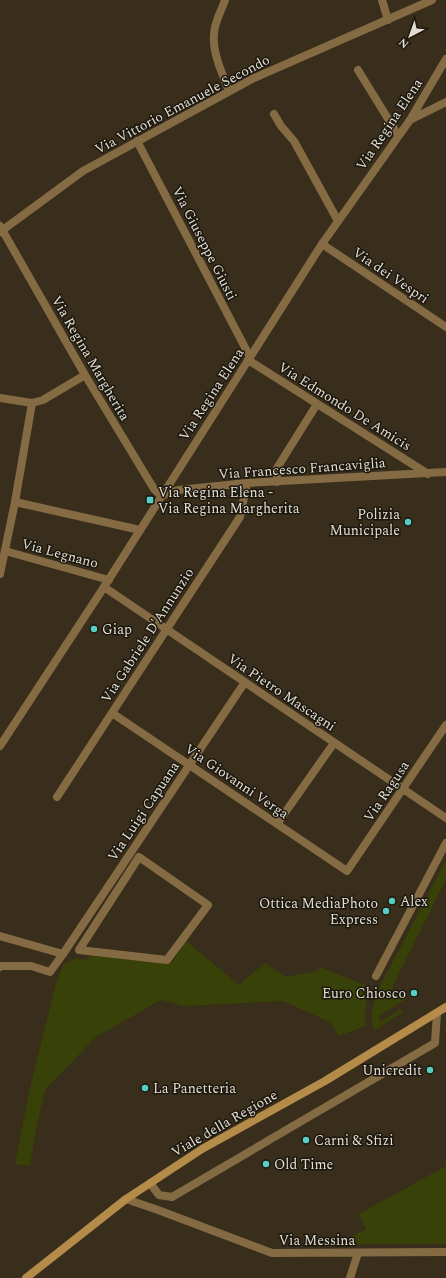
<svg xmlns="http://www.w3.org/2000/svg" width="446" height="1278" font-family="Spectral,serif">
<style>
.green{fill:#384107}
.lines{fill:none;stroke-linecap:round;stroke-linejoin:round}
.service{stroke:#856b43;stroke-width:8}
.pedestrian{stroke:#856b43;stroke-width:8}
.minor{stroke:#856b43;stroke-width:8}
.tertiary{stroke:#856b43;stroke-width:8}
.secondary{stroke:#b58b49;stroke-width:8}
.poi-dot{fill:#56cec3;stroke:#1b170e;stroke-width:1.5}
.labels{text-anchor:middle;stroke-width:3;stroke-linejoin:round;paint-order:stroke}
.street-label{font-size:14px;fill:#e3ddd1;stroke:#1b170e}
.poi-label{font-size:14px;fill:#e3ddd1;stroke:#1b170e;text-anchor:start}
</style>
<rect width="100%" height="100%" fill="#382e1b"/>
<!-- green -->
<path class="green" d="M446,860V879L391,990L406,999L379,1016L380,1022L401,1009L404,1011L374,1031L371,1013L378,990Z
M186,941L239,985L265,963L286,977L318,971L320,967L370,987L365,1009V1026L339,1036L330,1022L283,1001L185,1006L161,1000L96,1037L45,1090L36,1129L30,1166L15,1164L29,1092L56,983L63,965L76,958L86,961L91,954L172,963Z
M446,1166V1244H350L348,1239L366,1229L359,1214Z"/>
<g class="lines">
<!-- service -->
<path class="service" d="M382,0L388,20
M139,857L208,905L167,960L79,950Z
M0,967L1,966H31L50,972L63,954
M150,1183L159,1195L172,1197L435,1043L437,1013"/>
<!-- pedestrian -->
<path class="pedestrian" d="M358,70L398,135
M274,114L281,126L294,141L338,221
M15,502L140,530
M5,551L109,580"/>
<!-- minor -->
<path class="minor" d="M225,0C222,9 217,18 215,27C210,49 221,70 229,91
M410,120L446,102
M137,141L250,357
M0,226L85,375L154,489L161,496L178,490L247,483L446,472
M322,244L446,327
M248,360L428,474
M0,398L32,403L43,400L85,375
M277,482V468L317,404
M0,574L15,502L32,403
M104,587L446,818
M112,713L347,871L446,725
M57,797L240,517L247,483
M277,824L334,743
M0,936L63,954L245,682
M376,976L446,843
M126,1199L158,1210L272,1253L446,1252
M350,1278L358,1253"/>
<!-- tertiary -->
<path class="tertiary" d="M0,232L83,171L254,78L432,0
M0,746L104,587L322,244L410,120L446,59"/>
<!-- secondary -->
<path class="secondary" d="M26,1278L126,1199L202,1149L325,1081L446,1007"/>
</g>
<!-- markers -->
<g class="poi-dot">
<rect x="146" y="496" width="8" height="8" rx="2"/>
<circle cx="408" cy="522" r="4"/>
<circle cx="94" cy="629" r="4"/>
<circle cx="392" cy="901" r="4"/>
<circle cx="386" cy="911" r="4"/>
<circle cx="414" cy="993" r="4"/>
<circle cx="430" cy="1070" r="4"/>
<circle cx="145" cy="1088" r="4"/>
<circle cx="306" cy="1140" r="4"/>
<circle cx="266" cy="1164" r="4"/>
</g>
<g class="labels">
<!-- street labels -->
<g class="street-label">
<text transform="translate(182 104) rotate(-28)" y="5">Via Vittorio Emanuele Secondo</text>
<text transform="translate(389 124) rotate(-56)" y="5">Via Regina Elena</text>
<text transform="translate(205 243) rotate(63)" y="5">Via Giuseppe Giusti</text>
<text transform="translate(391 275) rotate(34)" y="5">Via dei Vespri</text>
<text transform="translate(91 358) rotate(60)" y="5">Via Regina Margherita</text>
<text transform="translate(211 394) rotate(-57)" y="5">Via Regina Elena</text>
<text transform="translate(345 406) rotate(32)" y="5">Via Edmondo De Amicis</text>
<text transform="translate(302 468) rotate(-4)" y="5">Via Francesco Francaviglia</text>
<text transform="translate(60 553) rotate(15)" y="5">Via Legnano</text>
<text transform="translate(147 635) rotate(-57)" y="5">Via Gabriele D'Annunzio</text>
<text transform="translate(282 692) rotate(34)" y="5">Via Pietro Mascagni</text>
<text transform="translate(237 781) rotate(34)" y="5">Via Giovanni Verga</text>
<text transform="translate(386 791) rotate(-56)" y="5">Via Ragusa</text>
<text transform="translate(143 811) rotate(-56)" y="5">Via Luigi Capuana</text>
<text transform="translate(224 1123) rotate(-30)" y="5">Viale della Regione</text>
<text x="317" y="1245">Via Messina</text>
</g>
<!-- poi labels -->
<g class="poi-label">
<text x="158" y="497">Via Regina Elena -<tspan x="158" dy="16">Via Regina Margherita</tspan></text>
<text x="400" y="519" text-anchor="end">Polizia<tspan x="400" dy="16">Municipale</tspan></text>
<text x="102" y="634">Giap</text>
<text x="400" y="906">Alex</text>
<text x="378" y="908" text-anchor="end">Ottica MediaPhoto<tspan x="378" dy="16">Express</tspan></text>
<text x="406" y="998" text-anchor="end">Euro Chiosco</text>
<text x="422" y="1075" text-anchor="end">Unicredit</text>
<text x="153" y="1093">La Panetteria</text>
<text x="314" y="1145">Carni &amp; Sfizi</text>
<text x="274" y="1169">Old Time</text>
</g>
</g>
<!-- north arrow -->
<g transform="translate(410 36) rotate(221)" stroke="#1b170e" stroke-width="3" paint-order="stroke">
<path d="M0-3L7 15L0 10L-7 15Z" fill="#e3ddd1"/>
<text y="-6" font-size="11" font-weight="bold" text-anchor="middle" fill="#e3ddd1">N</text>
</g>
</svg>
